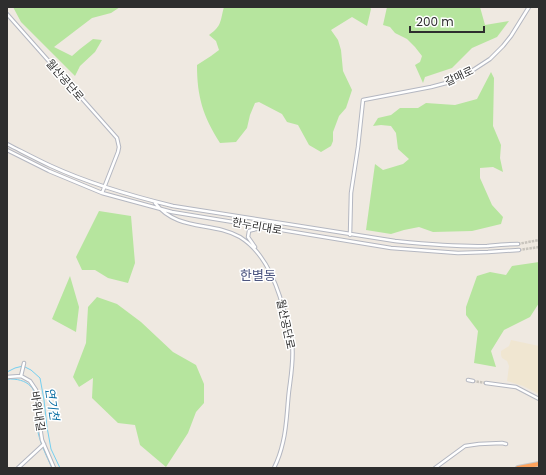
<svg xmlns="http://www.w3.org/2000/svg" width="546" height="475" font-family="Poppins,'Noto Sans KR',sans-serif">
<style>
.education{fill:#f0e6d1}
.green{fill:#b6e59e}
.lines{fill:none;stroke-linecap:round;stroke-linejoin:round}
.stream{stroke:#75cff0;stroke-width:1}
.minor-tunnel{stroke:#c8c4bd;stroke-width:2.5;stroke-dasharray:2.5 1;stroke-linecap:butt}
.minor-casing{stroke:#b4b7c1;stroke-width:4.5}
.highway-casing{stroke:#c9c9c9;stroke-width:6}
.minor{stroke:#fff;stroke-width:2.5}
.highway{stroke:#ffa35c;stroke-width:4}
.labels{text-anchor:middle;stroke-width:3;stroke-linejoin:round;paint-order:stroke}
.street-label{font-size:11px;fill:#2e2e2e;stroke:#fff}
.water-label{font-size:12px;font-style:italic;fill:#0d6fa3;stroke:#fff}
.quarter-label{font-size:13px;fill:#4d5680;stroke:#fff}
</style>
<rect width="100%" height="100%" fill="#efe9e1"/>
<!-- education -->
<path class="education" d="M511,340L539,346V394L523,386L507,381L509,366L507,361L502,358L501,355V351L509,346Z"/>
<!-- green -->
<path class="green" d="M13,7H120L111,13L92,18L54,47L72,56L80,49L93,39L102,40L95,52L80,66L75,76L21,22Z
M224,7H370L371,9L367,26L352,17L331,30L338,40L341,50L343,71L352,90L346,108L339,116L333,132V141L331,146L321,152L309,145L298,125L287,122L282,114L259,102L255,103L250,115L247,128L236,142L220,143C203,116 197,97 197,65L211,56L219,50L216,41L209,35C222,26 220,21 224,7Z
M387,7H480L485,25L509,21L497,37L472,48L452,68L425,77L423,83L415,65L420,62L422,56L415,47L407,39L395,33L390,27L383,25Z
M491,72L494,78L493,126L501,145L500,158L503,172L493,167L480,168V178L492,205L503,217L501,224L472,231L433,232L419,227L404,230L391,234L366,230L375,164L383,170L403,164L409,159L398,149L396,133L391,126L381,125L373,126L378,118L391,115L400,108H418L426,103L455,105L477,99Z
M99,211L131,216L135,263L128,283L108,278L95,270H82L76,257Z
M539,262V303L530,317L504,330L491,351L496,367L474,363L478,331L466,315V307L477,276L490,272L506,275L512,266Z
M70,276L79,307L76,332L52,319Z
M97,297L117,304L141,322L173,352L196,365L204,384V403L196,412L188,433L166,467L140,445L135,425L118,423L92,398L93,378L79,387L73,377L86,343L88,307Z"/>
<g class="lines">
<!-- stream -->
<path class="stream" d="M7,372L15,368L23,366L31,370L40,378L44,400L47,427L51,449L60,468
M7,379C28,378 38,388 37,409C37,415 35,421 37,427C39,441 46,455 52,468"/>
<!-- minor-tunnel -->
<path class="minor-tunnel" d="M518,244L539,240
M519,250L539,247
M473,381L486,383"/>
<defs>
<path id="minor" d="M7,14L117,138L119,147L118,152L102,193
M7,144C21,151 36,159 51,166C90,184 132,196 173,206L395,241C426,244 456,247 487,246C498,245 508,244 518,244
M7,150L49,171L102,193L172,212L391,248L458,253L488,252L519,250
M155,203C178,232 212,221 240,237C268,254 280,293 287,322C289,329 291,336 292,343C294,359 291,375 289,391C287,408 287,426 283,442C281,451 278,460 274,468
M350,235L351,193L358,147L363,100L431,87L450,82L467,74L490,59L503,46L511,36L529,7
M255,247L248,237L249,231C253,229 259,229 263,228
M21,376L24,363
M7,377L21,376L30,381L36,390L39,408L40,427L42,440L54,468
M468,380L473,381
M486,383L516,387L539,399
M18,468L44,444
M435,468L465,446L479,444L502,443L506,444"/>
<path id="highway" d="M518,468L539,464"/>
</defs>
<!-- minor casing -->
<use href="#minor" class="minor-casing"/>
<!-- highway casing -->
<use href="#highway" class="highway-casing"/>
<!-- minor -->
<use href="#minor" class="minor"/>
<!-- highway -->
<use href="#highway" class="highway"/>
</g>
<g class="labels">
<!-- street labels -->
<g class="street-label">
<text transform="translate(459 76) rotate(-25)" y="4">갈매로</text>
<text transform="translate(65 80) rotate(49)" y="4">월산공단로</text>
<text transform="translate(257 226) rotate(10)" y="4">한누리대로</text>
<text transform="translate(286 324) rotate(78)" y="4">월산공단로</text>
<text transform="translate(38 411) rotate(81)" y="4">바위내길</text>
</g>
<!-- water labels -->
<g class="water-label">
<text transform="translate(52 404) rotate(81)" y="4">연기천</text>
</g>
<!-- quarter labels -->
<g class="quarter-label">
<text x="258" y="280">한별동</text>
</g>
</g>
<!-- border -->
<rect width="546" height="475" fill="none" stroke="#2e2e2e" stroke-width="16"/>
<!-- scale -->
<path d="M410 26v6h74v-6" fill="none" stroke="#2e2e2e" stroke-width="2"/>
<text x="416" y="26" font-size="12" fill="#2e2e2e" stroke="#ffffff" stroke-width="3" paint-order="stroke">200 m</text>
</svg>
